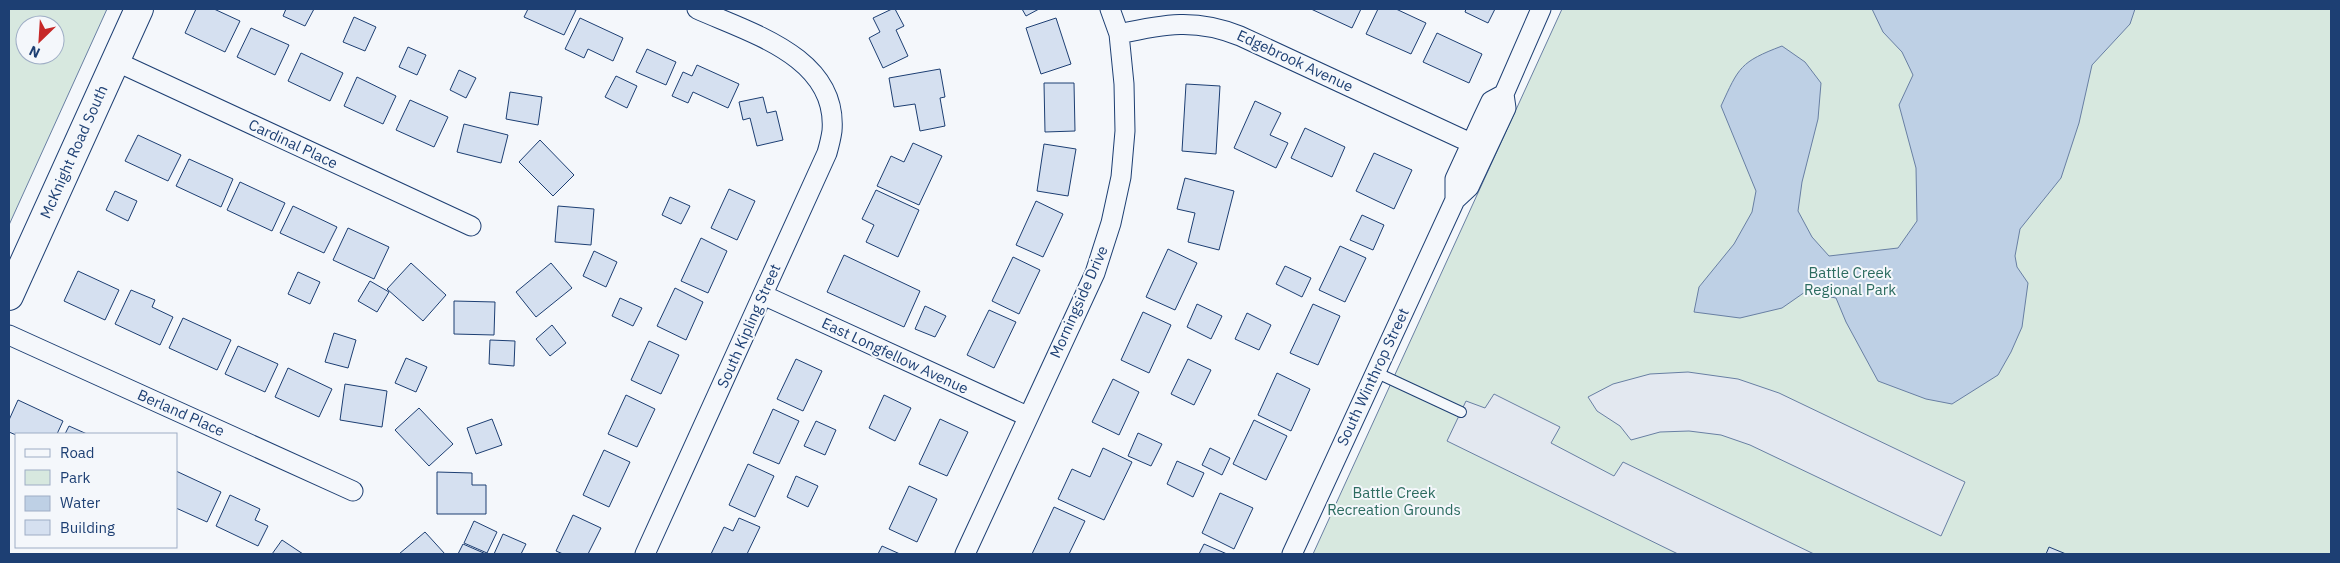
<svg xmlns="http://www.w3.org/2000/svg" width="2340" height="563" font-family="'IBM Plex Sans',sans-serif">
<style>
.green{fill:#d7e8df;stroke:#687fa3;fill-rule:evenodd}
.parking{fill:#e3e8f0;stroke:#687fa3}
.water{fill:#bed0e5;stroke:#687fa3}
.building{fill:#d5e0f0;stroke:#1d3f73}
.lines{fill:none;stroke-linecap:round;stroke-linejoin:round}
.service-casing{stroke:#1d3f73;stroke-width:12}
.minor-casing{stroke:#1d3f73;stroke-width:21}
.secondary-casing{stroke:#1d3f73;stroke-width:30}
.service{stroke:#f4f7fb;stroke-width:10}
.minor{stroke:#f4f7fb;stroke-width:19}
.secondary{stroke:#f4f7fb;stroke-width:28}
.labels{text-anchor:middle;stroke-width:4;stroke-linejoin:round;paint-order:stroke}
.street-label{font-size:15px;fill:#1d3f73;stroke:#f4f7fb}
.park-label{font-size:15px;fill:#2c6c60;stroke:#f4f7fb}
</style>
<rect width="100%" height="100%" fill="#f4f7fb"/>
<!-- green -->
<path class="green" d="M9,9H107L9,225ZM25,25H55V55H25Z
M1562,9H2331V554H1313Z"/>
<!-- parking -->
<path class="parking" d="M1688,372L1738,379L1779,393L1965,482L1941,536L1750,445L1721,435L1689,431L1660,432L1631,440L1620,426L1597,411L1588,397L1613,384L1650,374Z
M1494,394L1560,427L1551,443L1614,476L1623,462L1814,554H1678L1447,441L1466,401L1485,408Z"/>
<!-- water -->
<path class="water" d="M1872,9H2135L2130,24L2092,65L2079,123L2061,178L2020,229L2015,256L2017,267L2028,283L2022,327L2011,352L1998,375L1952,404L1926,399L1878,381L1846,322L1836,298L1805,292L1782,308L1740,318L1694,312L1699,287L1734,244L1752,212L1756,191L1721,106C1739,67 1740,62 1782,46L1805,62L1821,83L1818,119L1802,182L1798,211L1812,237L1829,256L1898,248L1917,221L1916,168L1899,105L1913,75L1902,52L1883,32Z"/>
<!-- building -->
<path class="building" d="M196,9H214L240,21L225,52L185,33Z
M286,9H314L305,26L283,16Z
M528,9H572L576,10L564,35L524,17Z
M892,9H895L904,26L896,30L908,56L883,68L869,38L880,32L873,18Z
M1022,9H1039L1026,16Z
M1311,9H1361L1352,28Z
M1378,9H1396L1426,23L1411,54L1366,34Z
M1466,9H1495L1488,23L1465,12Z
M354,17L376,27L365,51L343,42Z
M580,18L623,38L613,61L588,49L584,58L565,49Z
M1056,18L1071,64L1041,74L1026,28Z
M251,28L289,45L275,75L237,57Z
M1437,33L1482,54L1469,83L1423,62Z
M408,47L426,55L417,75L399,67Z
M647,49L676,62L666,85L636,72Z
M301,53L343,73L330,101L288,81Z
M697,65L739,84L728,108L693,92L688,103L672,96L683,72L692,76Z
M940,69L945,97L940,98L945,126L920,131L915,104L894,107L889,78Z
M459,70L476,78L466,98L450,90Z
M616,76L637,86L627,108L605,97Z
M357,77L396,96L383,124L344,106Z
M1044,83H1074L1075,131L1045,132Z
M1186,84L1220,86L1216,154L1182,151Z
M510,92L542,97L538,125L506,119Z
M763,97L767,113L776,111L783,140L757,146L750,118L743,120L739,102Z
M410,100L448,117L434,147L396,130Z
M1255,101L1281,113L1270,135L1288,143L1276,168L1234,148Z
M464,124L508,135L501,163L457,152Z
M1305,128L1345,147L1332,177L1291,158Z
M138,135L181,155L168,181L125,161Z
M540,140L574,175L553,196L519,162Z
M913,143L942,156L919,205L877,186L891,156L904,162Z
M1044,144L1076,149L1068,196L1037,191Z
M1374,153L1412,170L1394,209L1356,191Z
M189,159L233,179L221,207L176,186Z
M1185,178L1234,191L1219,250L1188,242L1195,213L1177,209Z
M240,182L285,203L272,231L227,210Z
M729,189L755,201L737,240L711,228Z
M876,190L919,210L898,257L866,242L874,225L862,219Z
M115,191L137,201L128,221L106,210Z
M670,197L690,206L681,224L662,215Z
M1036,201L1063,214L1043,257L1016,245Z
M293,206L337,227L324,253L280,233Z
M558,206L594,209L591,245L555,242Z
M1362,215L1384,225L1373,250L1350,240Z
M348,228L389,247L374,279L333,260Z
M701,238L727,251L708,293L681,281Z
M1340,246L1366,258L1345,302L1319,290Z
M1168,249L1197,263L1175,310L1146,297Z
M594,251L617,262L606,287L583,276Z
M844,255L920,291L904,327L827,292Z
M1013,257L1040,270L1019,314L992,301Z
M411,263L446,295L423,321L387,289Z
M551,263L572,288L536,317L516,292Z
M1285,266L1311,278L1302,297L1276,284Z
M78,271L119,290L105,320L64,301Z
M298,272L320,282L310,304L288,294Z
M370,281L389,292L377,312L358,301Z
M675,288L703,302L686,340L657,326Z
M131,290L155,300L152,307L173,317L160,345L115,324Z
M620,298L642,308L633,326L612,316Z
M454,301L495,302L494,335L454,334Z
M1197,304L1222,316L1211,339L1187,327Z
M1313,304L1340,316L1318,365L1290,353Z
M925,306L946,316L935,337L915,329Z
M989,310L1016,322L994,368L967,355Z
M1143,312L1171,325L1149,373L1121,360Z
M1247,313L1271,325L1259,350L1235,339Z
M183,318L231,340L217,370L169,348Z
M552,325L566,343L550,356L536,339Z
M334,333L356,340L348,368L325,362Z
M490,340L515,341L514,366L489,364Z
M649,341L679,355L661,394L631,380Z
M238,346L278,364L265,392L225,374Z
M406,358L427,367L416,392L395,383Z
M796,359L822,371L803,411L777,399Z
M1188,359L1211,370L1194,405L1171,394Z
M288,368L332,389L319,417L275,397Z
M1277,373L1310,389L1291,431L1258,415Z
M1113,379L1139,392L1119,435L1092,422Z
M345,384L387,391L382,427L340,420Z
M626,395L655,409L637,447L608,434Z
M884,395L911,408L895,441L869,428Z
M18,400L63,421L57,434L16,435L9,432V420Z
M419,408L453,444L429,466L395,430Z
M773,409L799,421L779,464L753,453Z
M492,419L502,445L476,454L467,428Z
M940,419L968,432L947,476L919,464Z
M1254,420L1287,436L1266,480L1233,464Z
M816,421L836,430L825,455L804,446Z
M69,426L87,434H65Z
M1138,433L1162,444L1151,466L1128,456Z
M1103,448L1132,462L1104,520L1058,499L1072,469L1090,477Z
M1210,448L1230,458L1222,475L1202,465Z
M604,450L630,462L609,507L583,495Z
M1177,461L1204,473L1193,497L1167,484Z
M748,464L774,476L755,517L729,505Z
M176,471L221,492L207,522L176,508Z
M437,472L472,473V485H486V514H437Z
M796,476L818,486L808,507L787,497Z
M909,486L937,499L917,542L889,529Z
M1220,493L1253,508L1234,549L1202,533Z
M230,495L260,509L255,520L268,526L258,546L216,526Z
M1054,507L1085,521L1069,554H1032Z
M573,515L601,528L588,554H563L556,551Z
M739,518L760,527L747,554H711L724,527L733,531Z
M474,521L497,532L487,553L464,543Z
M425,532L445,554H399Z
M503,534L526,544L521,554H494Z
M282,540L303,554H272Z
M463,544L486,554H458Z
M1204,544L1227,554H1199Z
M882,546L900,554H878Z
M2049,547L2066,554H2046Z"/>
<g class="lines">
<defs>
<path id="service" d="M1375,372L1461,412"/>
<path id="minor" d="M1119,34C1164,24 1196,18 1240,36L1486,150
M115,61L471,226
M1455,200V179L1483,118L1491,101L1504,94
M763,295L1027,416
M9,335L353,491
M645,554L827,153C829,146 831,138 832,131C838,57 750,33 697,9
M965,554L1095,273L1111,223L1121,177L1125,131L1124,84L1119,34L1110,9
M1292,554L1455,200L1469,187L1506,108L1504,94L1541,9"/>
<path id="secondary" d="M9,296L139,9"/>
</defs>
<!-- service casing -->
<use href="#service" class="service-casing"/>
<!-- minor casing -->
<use href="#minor" class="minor-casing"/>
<!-- secondary casing -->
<use href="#secondary" class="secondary-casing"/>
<!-- service -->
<use href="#service" class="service"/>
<!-- minor -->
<use href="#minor" class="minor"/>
<!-- secondary -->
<use href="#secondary" class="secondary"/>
</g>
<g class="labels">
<!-- street labels -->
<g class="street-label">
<text transform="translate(1295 61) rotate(25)" y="5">Edgebrook Avenue</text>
<text transform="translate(293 144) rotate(25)" y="5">Cardinal Place</text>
<text transform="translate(74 152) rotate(-66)" y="5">McKnight Road South</text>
<text transform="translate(1079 302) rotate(-66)" y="5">Morningside Drive</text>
<text transform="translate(749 326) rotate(-66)" y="5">South Kipling Street</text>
<text transform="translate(895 356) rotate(25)" y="5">East Longfellow Avenue</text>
<text transform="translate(1373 377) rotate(-65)" y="5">South Winthrop Street</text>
<text transform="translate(181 413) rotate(24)" y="5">Berland Place</text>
</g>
<!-- park labels -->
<g class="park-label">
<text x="1850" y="278">Battle Creek<tspan x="1850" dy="17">Regional Park</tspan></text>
<text x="1394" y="498">Battle Creek<tspan x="1394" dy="17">Recreation Grounds</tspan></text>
</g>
</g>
<!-- border -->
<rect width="2340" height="563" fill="none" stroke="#1d3f73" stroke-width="20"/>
<!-- legend -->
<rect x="15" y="433" width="162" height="115" fill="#f4f7fb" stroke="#9eadc5"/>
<rect x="25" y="449" width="25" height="8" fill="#f4f7fb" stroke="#9eadc5"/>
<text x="60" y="458" font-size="15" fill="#1d3f73">Road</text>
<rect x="25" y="470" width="25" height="15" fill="#d7e8df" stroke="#9eadc5"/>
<text x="60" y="483" font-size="15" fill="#1d3f73">Park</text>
<rect x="25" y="496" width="25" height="15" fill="#bed0e5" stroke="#9eadc5"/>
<text x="60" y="508" font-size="15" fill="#1d3f73">Water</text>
<rect x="25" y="520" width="25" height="15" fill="#d5e0f0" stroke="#9eadc5"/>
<text x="60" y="533" font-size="15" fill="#1d3f73">Building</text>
<!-- north arrow -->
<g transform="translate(40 40) rotate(205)"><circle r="24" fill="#f4f7fb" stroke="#9eadc5"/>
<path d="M0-4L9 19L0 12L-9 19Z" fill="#c62828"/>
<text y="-8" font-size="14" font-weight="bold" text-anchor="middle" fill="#1d3f73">N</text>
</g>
</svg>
